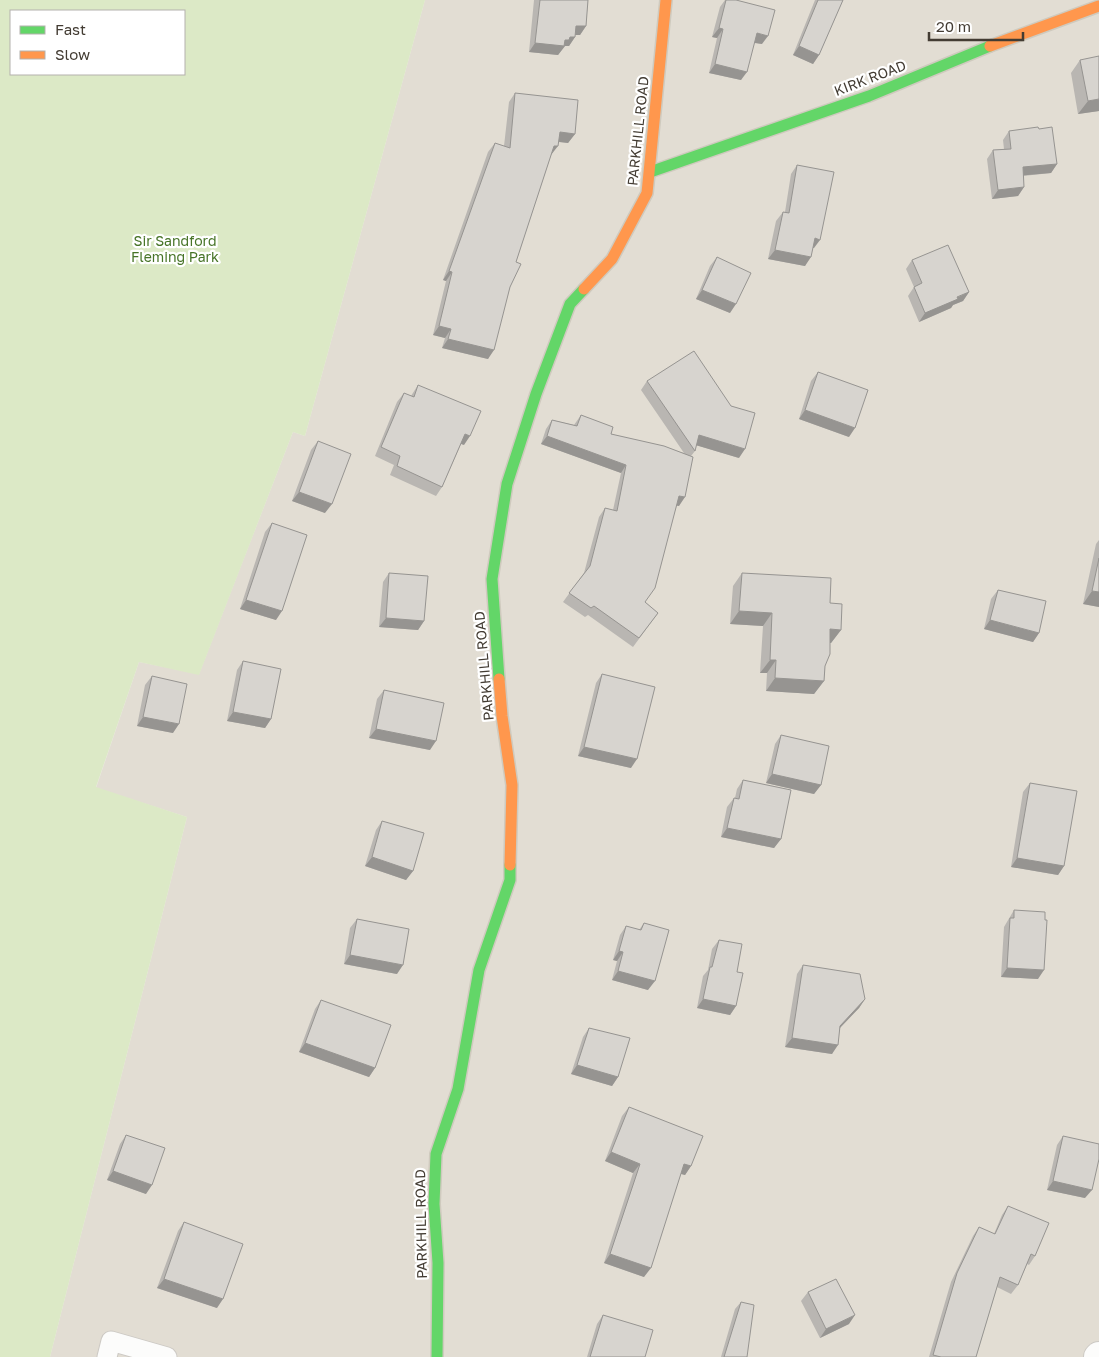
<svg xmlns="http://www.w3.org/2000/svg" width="1099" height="1357" font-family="'Golos Text',sans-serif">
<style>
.residential{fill:#e2ddd3}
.green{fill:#dce9c6;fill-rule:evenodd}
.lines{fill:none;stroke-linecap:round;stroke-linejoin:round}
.lane-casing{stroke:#ccc9c4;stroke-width:21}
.street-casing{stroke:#ccc9c4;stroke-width:30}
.fast-casing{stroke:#cfcabe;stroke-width:14}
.slow-casing{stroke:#cfcabe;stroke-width:14}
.lane{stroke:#fcfcfb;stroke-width:19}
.street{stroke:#fcfcfb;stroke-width:28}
.fast{stroke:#63d668;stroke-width:11}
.slow{stroke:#ff974d;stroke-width:11}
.wall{fill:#b9b6b2}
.shaded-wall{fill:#969491}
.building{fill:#d7d4cf;stroke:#969491}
.labels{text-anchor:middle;stroke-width:4.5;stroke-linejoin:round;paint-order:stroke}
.street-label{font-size:14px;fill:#433c33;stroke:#fff}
.park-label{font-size:14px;fill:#477427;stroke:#fff}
</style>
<rect width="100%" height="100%" fill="#eeece6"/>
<!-- residential -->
<path class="residential" d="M425,0H1099V1357H50L187,817L96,788L139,662L199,674L293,432L305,436Z"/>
<!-- green -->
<path class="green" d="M0,0H425L305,436L293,432L199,675L139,662L96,787L187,817L50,1357H0ZM184,11V74H11V11Z"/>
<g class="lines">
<defs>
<path id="lane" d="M107,1357L111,1341L167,1357"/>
<path id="street" d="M1098,1357L1099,1356"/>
<path id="fast" d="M650,172L869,96L990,46
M499,679L492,579L507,484L536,394L570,304L584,289
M437,1357L438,1263L434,1204L436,1154L458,1089L479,970L510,880V865"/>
<path id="slow" d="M990,46L1099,6
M584,289L612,259L647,193L666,0
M499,679L502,716L512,785L510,865"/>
</defs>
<!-- lane casing -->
<use href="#lane" class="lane-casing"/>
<!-- street casing -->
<use href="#street" class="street-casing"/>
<!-- fast casing -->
<use href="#fast" class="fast-casing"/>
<!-- slow casing -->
<use href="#slow" class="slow-casing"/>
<!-- lane -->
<use href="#lane" class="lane"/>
<!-- street -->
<use href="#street" class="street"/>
<!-- fast -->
<use href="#fast" class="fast"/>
<!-- slow -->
<use href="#slow" class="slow"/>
</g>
<!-- wall -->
<path class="wall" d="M534,0H588L586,26L580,35H575V37L569,46H565L558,55L529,52Z
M725,0H736L762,44L754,43L741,80L709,73L717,38L712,37L720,7Z
M815,0H843L819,55L813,64L793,55Z
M1080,60L1099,111L1078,114L1071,73Z
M515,93L575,134L568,143L558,142L551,155L516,262L510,287L488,359L442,348L445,338L433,335L446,281L443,280L488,152L495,143L504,146L509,102Z
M1039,129L1057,164L1051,173L1023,176L1024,187L1018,196L992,199L987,159L993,150L1004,149L1003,140L1009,131Z
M797,165L814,248H813L805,266L768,259L776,221L783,212H785L791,174Z
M717,257L730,313L696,299L710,266Z
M912,260L969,292L963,301L953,305L951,308L919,322L908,296L914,287L906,269Z
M818,372L849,437L799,419L811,381Z
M647,381L739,458L696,445L695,451L691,456L679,506L677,505L645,602L658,613L633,647L588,615L585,617L563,602L584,573L599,517L605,508L613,510L621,473L541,444L546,429L552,420L574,425L581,415L611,434L684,453L641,390Z
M418,385L464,445L461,444L442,487L436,496L390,475L394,465L375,456L397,402L404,393L411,396Z
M318,441L325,513L292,501L311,450Z
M272,523L276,620L240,609L265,532Z
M1099,540V607L1083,604L1096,544Z
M389,573L424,621L418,630L379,627L383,582Z
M742,573L830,603L841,630L831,643H830L825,666L824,681L814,694L766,691L767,673H760L763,626L730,624L733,586Z
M998,590L1039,633L1033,642L984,629L991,599Z
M243,661L271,719L265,728L227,721L237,670Z
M602,674L631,768L578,756L596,683Z
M152,676L173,733L137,726L145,685Z
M384,690L430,750L369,738L377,699Z
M781,735L821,785L814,794L766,783L775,744Z
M743,780L781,839L774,848L721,837L727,807L734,798H735L737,789Z
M1030,783L1064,866L1058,875L1011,867L1023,792Z
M382,821L413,871L406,880L365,866L376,830Z
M1014,910L1038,979L1001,977L1004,927Z
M357,919L397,974L344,964L350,928Z
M644,923L648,990L612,980L617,961L613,960L620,935L626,926L639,930Z
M719,940L737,972L736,1006L730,1015L697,1008L703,976L708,970L712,949Z
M803,965L865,999L859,1008L840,1028L832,1054L785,1047L797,974Z
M321,1000L375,1068L369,1077L299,1052L315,1009Z
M589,1028L618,1077L612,1086L571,1074L583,1037Z
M629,1107L691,1166L685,1175L681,1174L644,1277L604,1263L633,1173L605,1161L622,1116Z
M126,1135L146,1194L107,1180L120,1144Z
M1063,1136L1085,1198L1047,1190L1057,1145Z
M1008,1206L1035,1256L1029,1265L1027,1264L1018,1285L1011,1294L997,1287L976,1357H929L951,1282L973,1236L979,1227L994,1234L1002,1215Z
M184,1222L217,1308L157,1288L178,1231Z
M808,1292L849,1324L820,1338L801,1301Z
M741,1302L747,1357H721L735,1309Z
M603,1315L645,1357H587L597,1324Z"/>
<!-- shaded-wall -->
<path class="shaded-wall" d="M576,26H586L580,35H570Z
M719,28L723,29L717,38L712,37Z
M757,33L768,36L762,44L750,42Z
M570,37H575L569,46H565L558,55L529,52L535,43Z
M799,46L819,55L813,64L793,55Z
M715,64L747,72L741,80L709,73Z
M1099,99V111L1078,114L1088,101Z
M560,132L575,134L568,143L553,141Z
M554,146H558L551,155Z
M1057,164L1051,173L1016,176L1023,167Z
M1024,187L1018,196L992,199L998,190Z
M815,238L820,240L814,248L808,247Z
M775,250L811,257L805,266L768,259Z
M449,271L452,272L446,281L443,280Z
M702,290L736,304L730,313L696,299Z
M969,292L963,301L953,305L951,308L919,322L925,313Z
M439,326L451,329L445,338L433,335Z
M448,339L494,350L488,359L442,348Z
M805,410L855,428L849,437L799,419Z
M465,434L470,436L464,445L459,443Z
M699,435L745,449L739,458L692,444Z
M547,436L626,465L621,473L541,444Z
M299,492L332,504L325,513L292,501Z
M679,496L685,497L679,506L673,505Z
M1092,591L1099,592V607L1083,604Z
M246,600L282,611L276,620L240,609Z
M739,611L772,613L763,626L730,624Z
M386,618L424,621L418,630L379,627Z
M990,620L1039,633L1033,642L984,629Z
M830,629L841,630L831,643L821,642Z
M770,660H776L767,673H760Z
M775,678L824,681L814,694L766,691Z
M233,712L271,719L265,728L227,721Z
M143,717L179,724L173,733L137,726Z
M376,729L436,741L430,750L369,738Z
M584,747L637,759L631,768L578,756Z
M772,774L821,785L814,794L766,783Z
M727,828L781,839L774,848L721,837Z
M372,857L413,871L406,880L365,866Z
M1017,858L1064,866L1058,875L1011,867Z
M619,951L623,952L617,961L613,960Z
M350,955L403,965L397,974L344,964Z
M1007,968L1044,970L1038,979L1001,977Z
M618,971L655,981L648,990L612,980Z
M703,999L736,1006L730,1015L697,1008Z
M865,999L859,1008L833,1035L840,1026Z
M792,1038L838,1045L832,1054L785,1047Z
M305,1043L375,1068L369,1077L299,1052Z
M577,1065L618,1077L612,1086L571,1074Z
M611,1152L640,1164L633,1173L605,1161Z
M684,1164L691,1166L685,1175L678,1173Z
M113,1171L152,1185L146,1194L107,1180Z
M1053,1181L1092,1190L1085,1198L1047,1190Z
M610,1254L651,1268L644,1277L604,1263Z
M164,1279L223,1299L217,1308L157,1288Z
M855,1315L849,1324L820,1338L826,1329Z"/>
<!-- building -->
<path class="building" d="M540,0H588L586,26H576L575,37H570L569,40H565L564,46L535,43Z
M726,0H736L775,10L768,36L757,33L747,72L715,64L723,29L719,28Z
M818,0H843L819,55L799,46Z
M1099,56V99L1088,101L1080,60Z
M515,93L578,100L575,134L560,132L558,146H554L516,262L521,264L510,287L494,350L448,339L451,329L439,326L452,272L449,271L495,143L510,148Z
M1038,127L1039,129L1052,127L1057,164L1023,167L1024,187L998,190L993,150L1011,149L1009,131Z
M797,165L834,172L820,240L815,238L811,257L775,250L783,212L789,213Z
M948,245L969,292L957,297L958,299L925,313L914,287L922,283L912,260Z
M717,257L751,273L736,304L702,290Z
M694,351L731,406L755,413L745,449L699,435L695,451L647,381Z
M818,372L868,390L855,428L805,410Z
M418,385L481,411L470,436L465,434L442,487L397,466L400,456L381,447L404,393L414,397Z
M581,415L613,427L611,434L664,446L693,457L685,497L679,496L655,588L645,602L658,613L639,638L594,606L591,608L569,593L590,566L605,508L617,511L626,465L547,436L552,420L577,426Z
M318,441L351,454L332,504L299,492Z
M272,523L307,535L282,611L246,600Z
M1099,558V592L1092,591Z
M389,573L428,576L424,621L386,618Z
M742,573L831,578L830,603L842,604L841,630L830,629V654L825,666L824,681L775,678L776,660H770L772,613L739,611Z
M998,590L1046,601L1039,633L990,620Z
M243,661L281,669L271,719L233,712Z
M602,674L655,687L637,759L584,747Z
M152,676L187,684L179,724L143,717Z
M384,690L444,703L436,741L376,729Z
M781,735L829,746L821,785L772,774Z
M743,780L791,790L781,839L727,828L734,798L739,799Z
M1030,783L1077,791L1064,866L1017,858Z
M382,821L424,833L413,871L372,857Z
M1014,910L1045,912V920H1047L1044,970L1007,968L1010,918H1014Z
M357,919L409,929L403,965L350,955Z
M644,923L669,930L655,981L618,971L623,952L619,951L626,926L641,930Z
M719,940L742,944L737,972L743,973L736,1006L703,999L710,967H712Z
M803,965L860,974L865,999L840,1026L838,1045L792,1038Z
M321,1000L391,1025L375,1068L305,1043Z
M589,1028L630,1038L618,1077L577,1065Z
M629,1107L703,1136L691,1166L684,1164L651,1268L610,1254L640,1164L611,1152Z
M126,1135L165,1148L152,1185L113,1171Z
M1063,1136L1099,1144V1159L1092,1190L1053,1181Z
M1008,1206L1049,1223L1035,1256L1031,1254L1018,1285L1000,1277L976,1357H941L933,1355L957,1273L979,1227L995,1234Z
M184,1222L243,1244L223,1299L164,1279Z
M836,1279L855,1315L826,1329L808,1292Z
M741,1302L754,1305L747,1357H724Z
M603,1315L653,1330L645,1357H590Z"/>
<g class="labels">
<!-- street labels -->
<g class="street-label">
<text transform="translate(870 78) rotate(-21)" y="5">KIRK ROAD</text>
<text transform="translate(638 131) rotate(-84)" y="5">PARKHILL ROAD</text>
<text transform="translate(484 666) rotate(-95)" y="5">PARKHILL ROAD</text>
<text transform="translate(421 1224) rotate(-91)" y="5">PARKHILL ROAD</text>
</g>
<!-- park labels -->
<g class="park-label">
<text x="175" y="246">Sir Sandford<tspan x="175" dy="16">Fleming Park</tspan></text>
</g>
</g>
<!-- legend -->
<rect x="10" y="10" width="175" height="65" fill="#ffffff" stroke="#b4b1ad"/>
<rect x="20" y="26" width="25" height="8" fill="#63d668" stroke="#b4b1ad"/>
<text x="55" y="35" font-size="15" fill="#433c33">Fast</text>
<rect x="20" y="51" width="25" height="8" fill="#ff974d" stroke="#b4b1ad"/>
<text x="55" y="60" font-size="15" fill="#433c33">Slow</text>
<!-- scale -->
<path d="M929 32v8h94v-8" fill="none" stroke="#433c33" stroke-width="2.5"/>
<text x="936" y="32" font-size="15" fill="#433c33" stroke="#ffffff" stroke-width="4" paint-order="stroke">20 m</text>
</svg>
